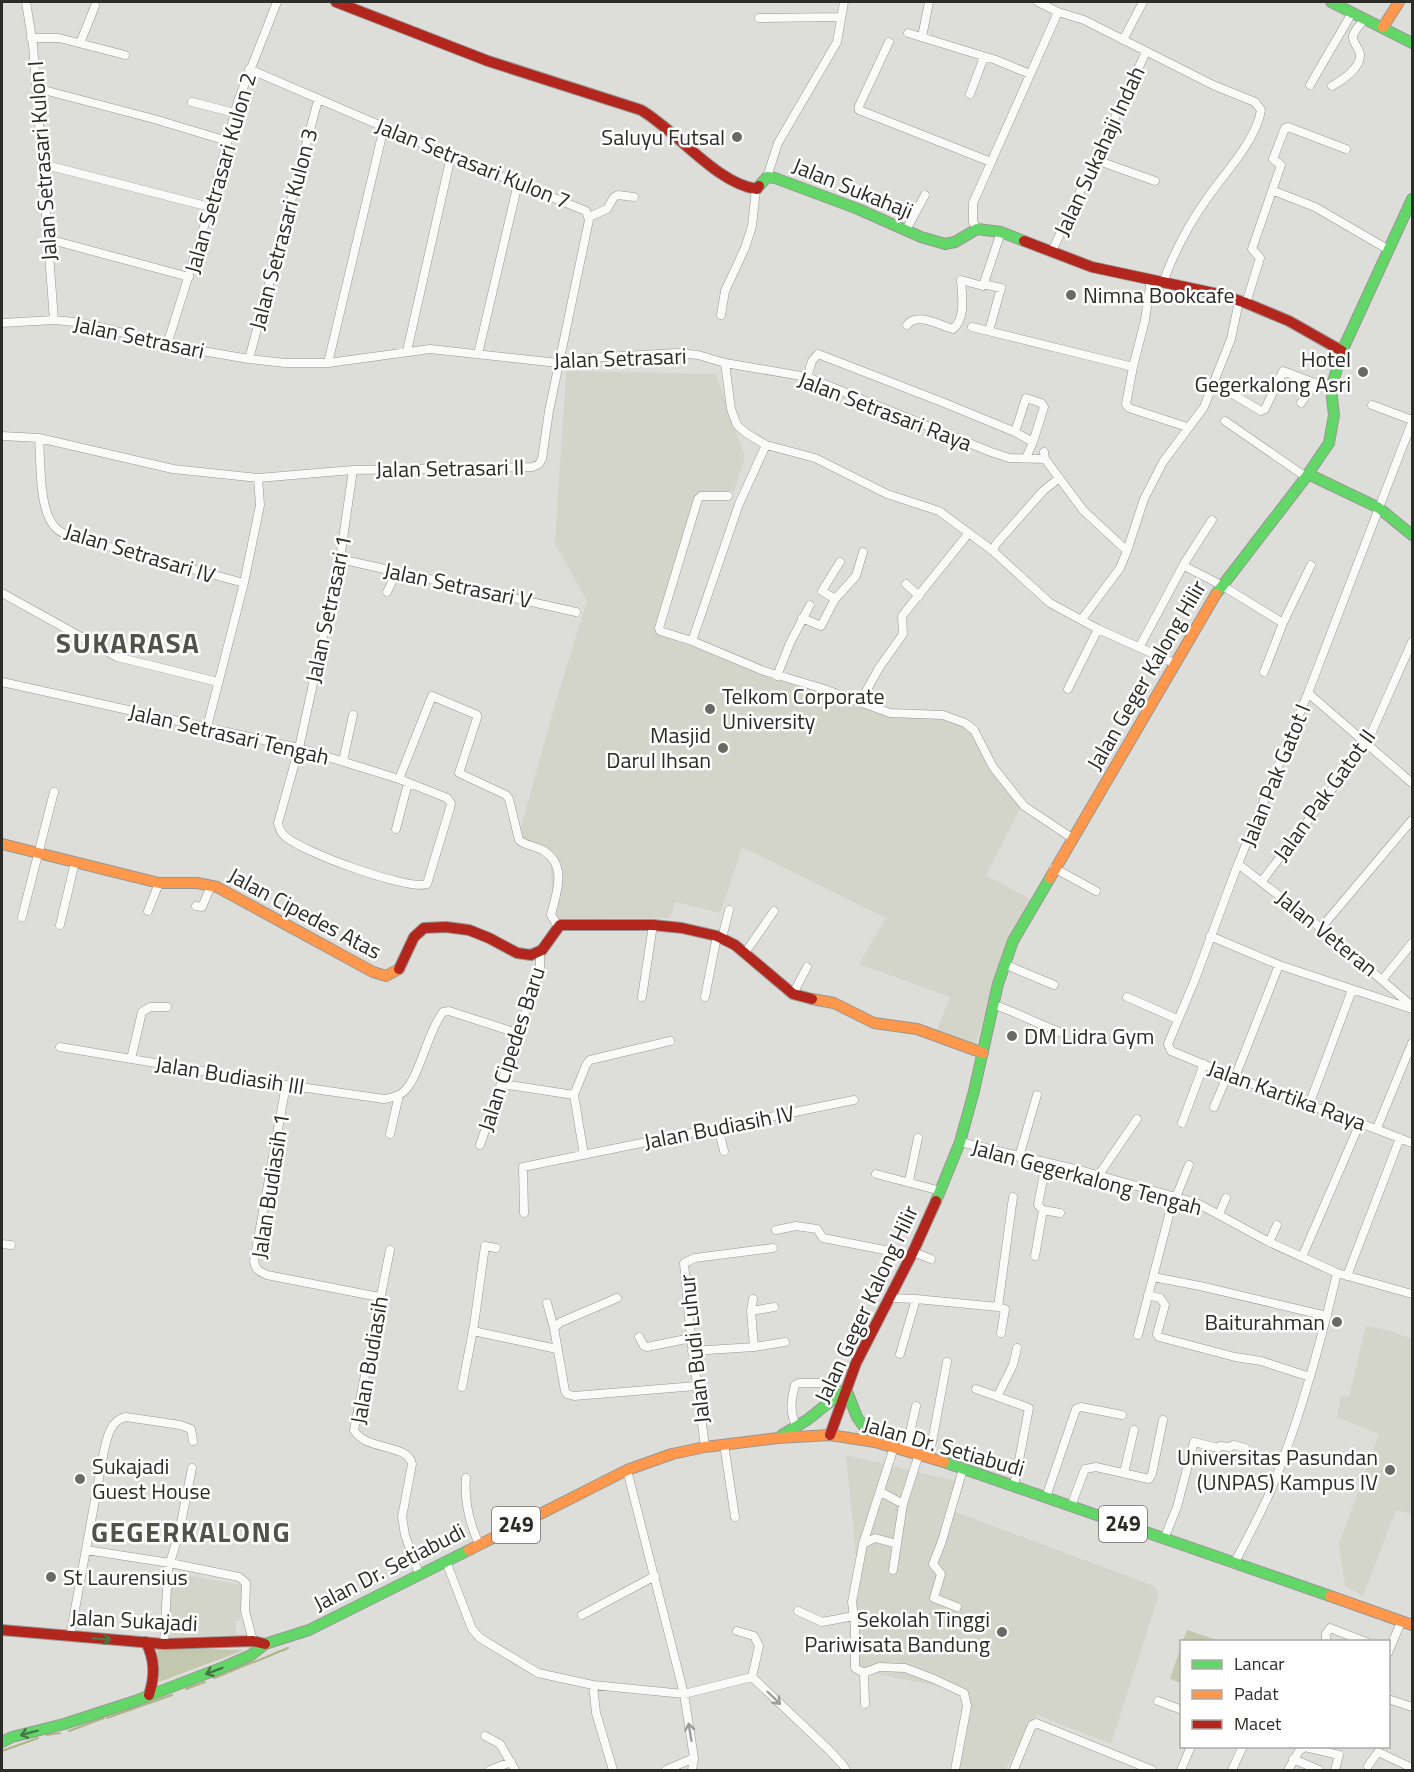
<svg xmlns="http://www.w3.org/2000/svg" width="1414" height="1772" font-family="'Titillium Web',sans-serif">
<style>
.built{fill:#d3d5ca}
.green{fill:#c2c7ad}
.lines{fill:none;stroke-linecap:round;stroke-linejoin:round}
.stream{stroke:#adb585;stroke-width:2}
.street-casing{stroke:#979894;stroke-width:9}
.fast-casing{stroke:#979894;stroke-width:12}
.slow-casing{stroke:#979894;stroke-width:12}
.jam-casing{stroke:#979894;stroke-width:12}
.street{stroke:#fafaf9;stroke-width:8}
.fast{stroke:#63d668;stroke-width:10}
.slow{stroke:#ff974d;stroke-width:10}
.jam{stroke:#b3261e;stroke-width:10}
.oneway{stroke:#447845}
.oneway2{stroke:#9d9d9b}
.poi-dot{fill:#696a66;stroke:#fff;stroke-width:2}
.labels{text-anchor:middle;stroke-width:5;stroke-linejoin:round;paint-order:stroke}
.shield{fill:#fff;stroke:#6b6b68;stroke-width:1.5}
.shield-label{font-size:21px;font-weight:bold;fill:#2b2b28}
.poi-label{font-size:22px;fill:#2b2b28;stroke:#fff;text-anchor:end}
.street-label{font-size:22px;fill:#2b2b28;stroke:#fff}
.district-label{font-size:28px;font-weight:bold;letter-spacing:1.5px;fill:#51534b;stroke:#fff}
</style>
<rect width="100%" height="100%" fill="#dddeda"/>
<!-- built -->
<path class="built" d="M566,371L716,374L745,457L734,491L699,492L696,496L655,630L660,636L691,646L776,680L819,692L894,718L913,716L942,719L971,730L990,770L1021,807L986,875L1030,899L1006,946L975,1047L936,1032L950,997L859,964L886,918L742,847L720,913L675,902L670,918L554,919L550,855L517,841L556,701L587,601L555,544Z
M1366,1326L1390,1331L1412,1339V1514L1396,1510L1363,1596L1345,1586L1339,1544L1379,1434L1337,1417L1341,1396L1349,1397Z
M846,1455L960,1482L953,1511L1154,1586L1159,1594L1111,1744L1037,1715L1005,1770H951L967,1692L858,1670L856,1555Z
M169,1572L242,1585L240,1620L235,1621L237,1635L165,1637Z"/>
<!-- green -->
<path class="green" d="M1187,1630L1220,1641H1183Z
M1181,1646V1683L1170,1679Z
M157,1648L244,1650L159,1682Z"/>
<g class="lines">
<!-- stream -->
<path class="stream" d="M281,1651L288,1648
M269,1656L280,1651
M254,1662L269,1656
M229,1672L253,1662
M214,1678L227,1673
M186,1689L205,1682
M107,1718L172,1695
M69,1731L104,1718
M47,1735L60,1733
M2,1751L38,1738"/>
<defs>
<path id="street" d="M26,2L33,45L54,320
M1038,2L1058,12L1084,20L1213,85L1255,102L1261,110C1257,139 1225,173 1208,197C1189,224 1174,251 1163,283
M759,18L840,17
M908,33L996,60L1030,74
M922,37L929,2
M31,38H59L125,55
M1123,40L1143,2
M889,42L859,106V110L991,162
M80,43L95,6
M1310,85L1352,13
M1332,86C1342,80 1361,69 1360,54C1359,48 1352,42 1353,36C1354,30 1361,24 1364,20
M36,88L154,119L227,141
M970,94L984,57
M192,102L235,113
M1096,160L1155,181
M42,164L210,207
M767,177L778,143L837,42L844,2
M1274,191L1315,207L1389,250
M589,217L607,209L614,197L618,195L634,197
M977,229L973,222V203L1058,12
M906,230L925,195
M48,239L189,277
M1052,251L1146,52
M1151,280L1145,320L1133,367L1126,404L1129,408L1187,427
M983,284L1001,288L989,331
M1246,303L1260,258L1252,249L1281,165L1273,159L1285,128L1288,127L1346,149
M721,315L725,291L745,248L752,226L756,189
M2,323L54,320L75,322L109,329L167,345L249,359L285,363H328L430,349L558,363L570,359L677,353L698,355L725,363L807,377L991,452L1009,458L1045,459
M907,325C917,312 939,325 953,329C966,318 962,296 961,280L983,286L1001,232
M972,327L1133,367
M167,345L210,207L238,101L277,2
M407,351L451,156
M478,354L518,183
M249,359L318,100
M328,363L384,127
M725,363L731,409L737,425L746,433L766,445L815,458L887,494L939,511L993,551L1050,603L1098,629L1176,664
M807,377L812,361L818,354L942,402L1015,432L1026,398L1041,403L1044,407L1033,442L1026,458
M1214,383L1261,411L1265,409L1283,371L1331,389
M1301,403L1314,384
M1372,405L1412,420
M1225,421L1306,477
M1412,422L1308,693L1238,864L1194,982L1168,1044L1171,1051C1216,1070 1262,1088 1309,1105C1343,1117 1378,1129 1412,1143
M1015,432L1033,442
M2,436L39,438L173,469L258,478L353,470L533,467L539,464L542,459L549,411L589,220L586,211L451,156L249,69
M39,438C41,461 38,513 57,529C60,532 65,534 69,536L244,583
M1044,452L1045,459L1083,510L1127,551
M728,496H701L698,499L659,628L660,631L692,641L764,671L821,688L890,713L943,715L965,723L974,730L993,767L1024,806L1072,838
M993,551L996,544L1043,491L1059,478
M340,559L576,612
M1184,566L1221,585L1283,623
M906,584L919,596
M387,592L397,572
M2,593L117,657L218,682
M835,599L822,591L840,562
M802,618L821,626L835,599L856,576L863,552
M1082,619L1120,568L1127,551L1144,499L1163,462L1204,407L1231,339L1239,301
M692,641L739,504L766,445
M1140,646L1185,562L1212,520
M1264,672L1283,623L1311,565
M777,676L790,643L810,605
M2,682L299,748L399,779L447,798L451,803L450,808L427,884C409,891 298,851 284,835C280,832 279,827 278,823L299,748L340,559L353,470
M1068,689L1098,629
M1308,693L1412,783
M860,702L879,668L903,634L902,616L968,534
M207,727L244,583L260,505L258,478
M343,761L353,715
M399,779L432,696L477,715V718L459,773L506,795L509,799L519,840C526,846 536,846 544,851C568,866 556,894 551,915L558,926
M396,829L408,783
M1238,864L1321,928L1412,1006
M1054,868L1096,891
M1262,881L1367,743L1412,642
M196,906L202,907L211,886
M148,911L159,883
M22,917L54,792
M60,925L75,862
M1321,928L1412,820
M1210,936L1279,965L1412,1009
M722,938L729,910
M745,953L774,911
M1004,964L1054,985
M1383,979L1412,943
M793,994L807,967
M642,997L653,925
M705,997L717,936
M1127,997L1177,1019
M994,1005C1017,1012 1037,1024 1060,1032
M60,1047L286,1085L384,1099C390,1098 397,1097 402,1093C419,1081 427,1032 443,1012L449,1011L517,1033
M131,1059L142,1012L150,1007H167
M1235,1077L1279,965
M502,1084L574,1095L584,1155
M286,1085L254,1261C255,1270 260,1272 267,1275L379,1297
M574,1095L586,1065L590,1060L670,1041
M1309,1105L1352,990
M1214,1107L1228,1074
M1182,1123L1204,1064
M718,1127L724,1151
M1377,1128L1412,1043
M390,1134L399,1095
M960,1142L1083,1171L1197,1203L1269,1242L1337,1273L1412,1294
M480,1145L540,970V953
M1019,1157L1037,1095
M1046,1163L1038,1205L1043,1210L1060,1213
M876,1174L941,1191
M1098,1176L1137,1119
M909,1181L918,1138
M1176,1197L1189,1165
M524,1213L523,1167L854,1100
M1219,1214L1226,1198
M776,1230L796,1226L817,1229L823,1238L890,1251L910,1257
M1269,1242L1277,1225
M2,1244L11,1245
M390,1250L354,1430C365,1451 408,1443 412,1464L402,1517L405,1535L419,1574
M913,1252L931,1259
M1035,1256L1043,1210
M1302,1257L1360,1123
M1347,1276L1400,1138
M1153,1277L1200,1286L1327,1316
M1148,1295L1160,1298L1165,1305L1157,1334L1159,1337L1235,1357L1261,1361L1310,1377
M890,1298L916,1299L998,1307L1013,1197
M753,1299L751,1311L754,1347
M547,1303L554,1328L565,1391L567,1394L574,1396L696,1386
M998,1307L1005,1309L1001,1333
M751,1311L774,1307
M554,1328L561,1322L617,1298
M473,1331L557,1349
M1138,1335L1174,1196
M639,1337L644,1346L647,1347L691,1338
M692,1351L754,1347L785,1342
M900,1354L916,1299
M462,1387L474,1325L485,1246L496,1248
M976,1389L1029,1408L1014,1486
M998,1395L1013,1365L1017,1348
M797,1427C789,1413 791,1400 795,1385L799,1383H825L840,1392
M724,1444L735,1517
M705,1447L691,1338L684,1263L695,1258L773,1248
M894,1447L863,1544L852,1602L855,1625V1668L864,1673L879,1667L905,1668L934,1679L964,1693L967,1706L955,1770
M906,1450L916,1406
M929,1458L947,1362
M627,1470L684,1694L694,1758L692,1770
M1124,1473L1134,1430
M466,1478C464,1502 469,1522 479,1544
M881,1492L903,1504
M1046,1497L1076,1409L1081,1407L1122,1415
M1071,1506L1085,1469L1096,1467L1149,1479L1152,1474L1163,1420
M1164,1539L1177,1507L1194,1442L1218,1448L1220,1446L1230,1447L1233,1445L1245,1448
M863,1544L875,1538L897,1544
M86,1550L170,1563L239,1577L246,1583L245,1611L253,1641
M446,1561L472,1629L480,1638L538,1673L593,1685L684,1694L752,1677L828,1749L843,1765L846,1770
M1234,1564C1247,1539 1260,1515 1271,1490C1300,1420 1320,1346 1337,1273
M893,1570L903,1504L919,1454
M957,1607L934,1598L941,1574L933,1564L942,1541L963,1469
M798,1611L822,1622L854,1616
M582,1615L655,1576
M737,1631L754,1636L759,1646L752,1677
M70,1637L103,1456C106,1442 109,1420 126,1417L180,1425L191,1429L193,1441
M1326,1642V1634L1330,1628L1366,1642
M164,1644L168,1569L179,1533L192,1468
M1388,1653L1401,1622
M864,1673L865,1704
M593,1685L596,1713L613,1770
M1388,1699L1412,1707
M1158,1701L1182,1710
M485,1736L500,1744L515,1770
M1293,1759L1319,1770
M1368,1766L1378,1752L1412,1768
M1014,1769L1032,1725L1036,1723L1152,1770
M490,1770L511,1762
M666,1770L694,1758
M1181,1770L1191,1746
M1232,1770L1243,1746
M1288,1770L1299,1751L1305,1747L1339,1755L1335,1770"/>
<path id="fast" d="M1331,2L1412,43
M759,186L767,177L775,178L858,209L921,237L945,244L955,242L977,229L1001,232L1024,241
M1308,474L1379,508L1412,535
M1216,594L1306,477L1329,443L1334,415L1331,389L1342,351L1412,199
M936,1201L960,1142L974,1091L998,984L1013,941L1050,878
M782,1435L807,1420L846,1389L857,1417L875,1442
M944,1462L1330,1596
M2,1742L12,1737L64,1724L135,1701L226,1666L251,1655L265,1644L309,1630L469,1550"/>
<path id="slow" d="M1383,27L1399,2
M2,844L159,883H197L217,887L373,972L386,976L399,969
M1050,878L1216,594
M812,999L834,1003L874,1023L917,1029L983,1053
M469,1550L627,1470L672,1454L705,1447L778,1438L830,1435L875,1442L944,1462
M1330,1596L1412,1625"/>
<path id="jam" d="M336,2L488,61L641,110C677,131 717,184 757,189L759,186
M1024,241L1092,267L1218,294L1246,303L1289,321L1342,351
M399,969L414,937L424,928L446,927L469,930L489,938L517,953L531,955L542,950L560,925H653L682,928L717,936L735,945L793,994L812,999
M830,1435L856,1363L913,1252L936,1201
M2,1630L164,1644L253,1641L265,1644
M146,1642C155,1660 155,1676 149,1695"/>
</defs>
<!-- street casing -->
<use href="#street" class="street-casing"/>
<!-- fast casing -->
<use href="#fast" class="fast-casing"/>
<!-- slow casing -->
<use href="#slow" class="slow-casing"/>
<!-- jam casing -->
<use href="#jam" class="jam-casing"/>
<!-- street -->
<use href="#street" class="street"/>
<!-- fast -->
<use href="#fast" class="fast"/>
<!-- slow -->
<use href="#slow" class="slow"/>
<!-- jam -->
<use href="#jam" class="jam"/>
</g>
<!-- one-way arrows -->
<defs><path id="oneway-shaft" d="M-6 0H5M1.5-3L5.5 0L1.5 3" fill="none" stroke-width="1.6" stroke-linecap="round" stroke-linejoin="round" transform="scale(1.5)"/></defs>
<g class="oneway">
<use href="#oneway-shaft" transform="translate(102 1639) rotate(4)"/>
<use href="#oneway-shaft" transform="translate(214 1671) rotate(159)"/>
<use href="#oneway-shaft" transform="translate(29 1733) rotate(165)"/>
</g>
<g class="oneway2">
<use href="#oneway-shaft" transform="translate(774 1698) rotate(44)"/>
<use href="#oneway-shaft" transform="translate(690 1732) rotate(-99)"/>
</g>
<!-- markers -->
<g class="poi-dot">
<circle cx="737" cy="137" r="6"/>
<circle cx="1071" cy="295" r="6"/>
<circle cx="1363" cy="372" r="6"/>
<circle cx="710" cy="709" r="6"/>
<circle cx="723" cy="748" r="6"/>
<circle cx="1012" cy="1036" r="6"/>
<circle cx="1337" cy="1322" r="6"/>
<circle cx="1390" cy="1470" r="6"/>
<circle cx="80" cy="1479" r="6"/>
<circle cx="51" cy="1577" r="6"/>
<circle cx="1002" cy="1632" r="6"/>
</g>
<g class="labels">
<!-- shield labels -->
<g class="shield">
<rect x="1099" y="1506" width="48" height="36" rx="4.5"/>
<rect x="492" y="1507" width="48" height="36" rx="4.5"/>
</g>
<g class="shield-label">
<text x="1123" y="1531">249</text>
<text x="516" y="1532">249</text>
</g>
<!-- poi labels -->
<g class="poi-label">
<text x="725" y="145">Saluyu Futsal</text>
<text x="1083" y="303" text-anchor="start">Nimna Bookcafe</text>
<text x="1351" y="367">Hotel<tspan x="1351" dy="25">Gegerkalong Asri</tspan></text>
<text x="722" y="704" text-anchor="start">Telkom Corporate<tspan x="722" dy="25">University</tspan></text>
<text x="711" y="743">Masjid<tspan x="711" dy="25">Darul Ihsan</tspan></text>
<text x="1024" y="1044" text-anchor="start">DM Lidra Gym</text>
<text x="1325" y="1330">Baiturahman</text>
<text x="1378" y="1465">Universitas Pasundan<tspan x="1378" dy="25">(UNPAS) Kampus IV</tspan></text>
<text x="92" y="1474" text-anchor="start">Sukajadi<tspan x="92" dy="25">Guest House</tspan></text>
<text x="63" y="1585" text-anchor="start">St Laurensius</text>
<text x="990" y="1627">Sekolah Tinggi<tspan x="990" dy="25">Pariwisata Bandung</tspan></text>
</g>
<!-- street labels -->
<g class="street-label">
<text transform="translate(1099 151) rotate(-65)" y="8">Jalan Sukahaji Indah</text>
<text transform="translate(42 161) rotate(-94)" y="8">Jalan Setrasari Kulon I</text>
<text transform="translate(473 163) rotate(22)" y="8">Jalan Setrasari Kulon 7</text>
<text transform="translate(220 173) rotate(-74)" y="8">Jalan Setrasari Kulon 2</text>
<text transform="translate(853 188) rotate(22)" y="8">Jalan Sukahaji</text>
<text transform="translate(283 229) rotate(-75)" y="8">Jalan Setrasari Kulon 3</text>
<text transform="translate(139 337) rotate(12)" y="8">Jalan Setrasari</text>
<text transform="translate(620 358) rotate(-2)" y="8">Jalan Setrasari</text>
<text transform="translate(885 411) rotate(21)" y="8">Jalan Setrasari Raya</text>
<text transform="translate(450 468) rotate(-1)" y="8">Jalan Setrasari II</text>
<text transform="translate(140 553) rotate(17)" y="8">Jalan Setrasari IV</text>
<text transform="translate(458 585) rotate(12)" y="8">Jalan Setrasari V</text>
<text transform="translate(328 609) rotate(-78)" y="8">Jalan Setrasari 1</text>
<text transform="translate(1146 675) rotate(-60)" y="8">Jalan Geger Kalong Hilir</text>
<text transform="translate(229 734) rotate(13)" y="8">Jalan Setrasari Tengah</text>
<text transform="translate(1275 775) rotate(-68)" y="8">Jalan Pak Gatot I</text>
<text transform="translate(1324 795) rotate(-54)" y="8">Jalan Pak Gatot II</text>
<text transform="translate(305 913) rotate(28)" y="8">Jalan Cipedes Atas</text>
<text transform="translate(1327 933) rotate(39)" y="8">Jalan Veteran</text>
<text transform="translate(511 1049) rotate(-72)" y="8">Jalan Cipedes Baru</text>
<text transform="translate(230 1075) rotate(9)" y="8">Jalan Budiasih III</text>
<text transform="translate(1287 1095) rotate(20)" y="8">Jalan Kartika Raya</text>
<text transform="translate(719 1127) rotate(-11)" y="8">Jalan Budiasih IV</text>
<text transform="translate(1087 1177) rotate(15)" y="8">Jalan Gegerkalong Tengah</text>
<text transform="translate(270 1186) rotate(-81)" y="8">Jalan Budiasih 1</text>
<text transform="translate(866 1304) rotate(-65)" y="8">Jalan Geger Kalong Hilir</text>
<text transform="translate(694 1349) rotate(-96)" y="8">Jalan Budi Luhur</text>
<text transform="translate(369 1360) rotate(-80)" y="8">Jalan Budiasih</text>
<text transform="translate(944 1446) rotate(16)" y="8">Jalan Dr. Setiabudi</text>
<text transform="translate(389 1567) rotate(-27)" y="8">Jalan Dr. Setiabudi</text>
<text transform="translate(134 1620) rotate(3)" y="8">Jalan Sukajadi</text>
</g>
<!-- district labels -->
<g class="district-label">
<text x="128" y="653">SUKARASA</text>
<text x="191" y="1542">GEGERKALONG</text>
</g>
</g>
<!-- border -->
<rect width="1414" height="1772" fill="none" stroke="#2b2b28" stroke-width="6"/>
<!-- legend -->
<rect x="1180" y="1640" width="210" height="108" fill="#ffffff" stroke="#aaaaa9" stroke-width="1.5"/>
<rect x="1192" y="1660" width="30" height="9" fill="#63d668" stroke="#aaaaa9" stroke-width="1.5"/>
<text x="1234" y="1670" font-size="18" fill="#2b2b28">Lancar</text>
<rect x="1192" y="1690" width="30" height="9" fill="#ff974d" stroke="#aaaaa9" stroke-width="1.5"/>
<text x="1234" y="1700" font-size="18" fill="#2b2b28">Padat</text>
<rect x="1192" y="1720" width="30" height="9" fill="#b3261e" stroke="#aaaaa9" stroke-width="1.5"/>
<text x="1234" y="1730" font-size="18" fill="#2b2b28">Macet</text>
</svg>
